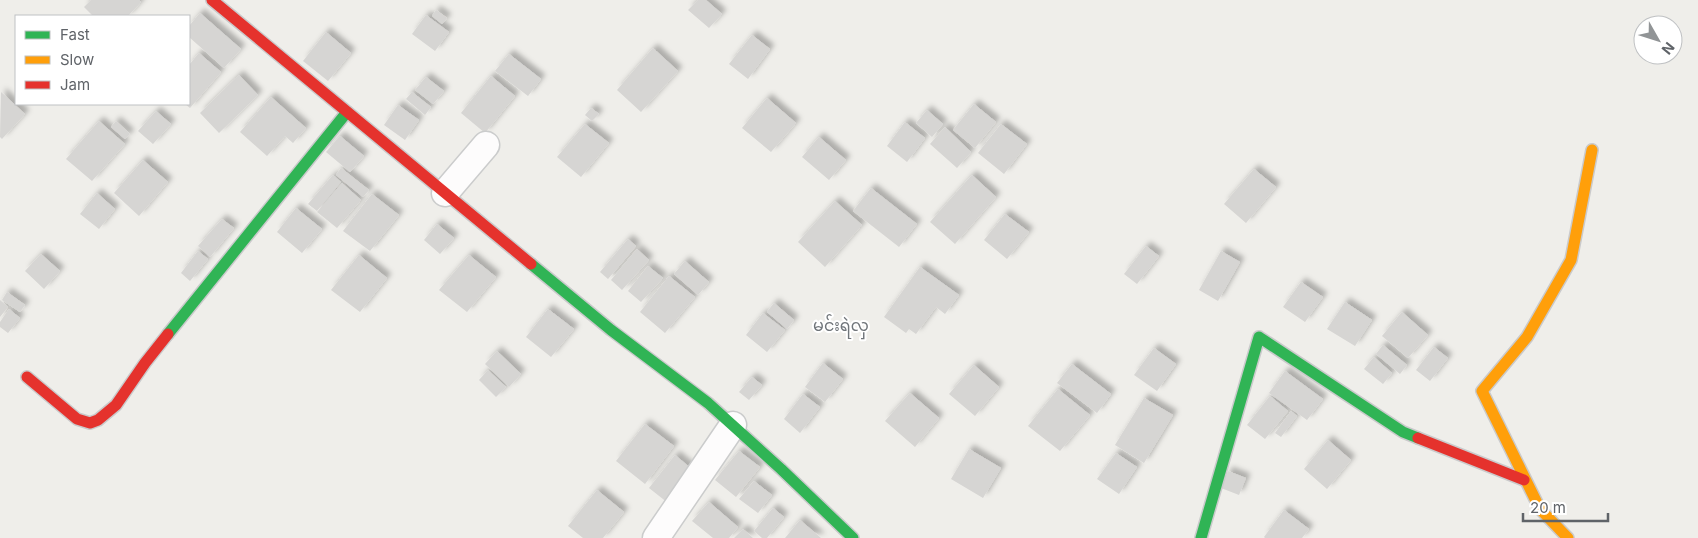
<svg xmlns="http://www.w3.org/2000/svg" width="1698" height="538" font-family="Inter,'Noto Sans Myanmar',sans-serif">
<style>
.building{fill:#d6d5d3;filter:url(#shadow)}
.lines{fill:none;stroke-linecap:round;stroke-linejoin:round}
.street-casing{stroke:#cbcccc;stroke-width:29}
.fast-casing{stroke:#cacacb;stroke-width:14}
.slow-casing{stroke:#cacacb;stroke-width:14}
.jam-casing{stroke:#cacacb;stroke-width:14}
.street{stroke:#fdfcfc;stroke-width:26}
.fast{stroke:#30b455;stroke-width:11}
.slow{stroke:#ff9f0a;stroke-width:11}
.jam{stroke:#e5322d;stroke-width:11}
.labels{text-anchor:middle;stroke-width:4;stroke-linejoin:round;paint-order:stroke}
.quarter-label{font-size:16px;fill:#70757a;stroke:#fff}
</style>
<defs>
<filter id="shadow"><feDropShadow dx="4.5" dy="-4.5" stdDeviation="2.5" flood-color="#0004"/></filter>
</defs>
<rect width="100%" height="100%" fill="#efeeea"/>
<!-- building -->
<path class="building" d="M91,0H139L141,2L128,16H93L84,7Z
M698,0H706L722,14L709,28L688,10Z
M436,10L447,18L442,24L432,16Z
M200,13L241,49L224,68L189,37V26Z
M426,15L449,32L435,51L412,34Z
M326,32L351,53L328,81L303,61Z
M752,35L770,49L748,79L729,64Z
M653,48L678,71L641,112L617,90Z
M199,53L221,72L190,108L185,104H189V65Z
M509,54L541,79L528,96L495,71Z
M239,75L258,95L219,133L200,113Z
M491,76L515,96L485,133L461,113Z
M426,77L444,91L433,104L415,90Z
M1,92L25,114L2,139L0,137Z
M412,92L431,107L425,115L406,99Z
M271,97L306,128L293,143L285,136L267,156L240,132Z
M767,98L796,123L771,152L742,128Z
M974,104L996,122L975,148L953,130Z
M398,105L419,120L405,140L384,125Z
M591,108L599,114L592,121L585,115Z
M927,110L943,124L932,137L916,123Z
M156,111L171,124L153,144L138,131Z
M99,121L125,144L92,181L66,159Z
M116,121L130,134L125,139L111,127Z
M905,122L925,138L907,162L887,146Z
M585,124L609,143L581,177L557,157Z
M1001,124L1027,144L1004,174L978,153Z
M945,127L971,152L957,168L930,144Z
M340,136L364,156L350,172L326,152Z
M819,137L846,160L829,180L802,157Z
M143,160L168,182L139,216L114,193Z
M341,168L369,190L363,197L336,175Z
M1254,169L1276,187L1246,223L1224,204Z
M333,175L341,182L317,211L308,204Z
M972,175L996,197L955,244L930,222Z
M342,183L361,200L337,228L317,212Z
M871,188L917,224L899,247L853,211Z
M97,193L115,209L99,229L80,214Z
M372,194L399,215L370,251L343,231Z
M835,201L862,225L825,267L798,242Z
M296,208L322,229L302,253L277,232Z
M1005,214L1029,232L1007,259L984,240Z
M222,219L234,228L210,257L198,246Z
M437,224L454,238L440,254L424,240Z
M628,239L636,246L608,279L600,272Z
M1146,246L1159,256L1137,284L1124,274Z
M637,249L649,260L622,290L611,280Z
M198,251L208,259L190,281L181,273Z
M1221,251L1240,262L1218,301L1199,290Z
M41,254L60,271L44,289L25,271Z
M359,255L387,278L360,312L331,290Z
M469,255L496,277L467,312L439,290Z
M685,261L709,282L698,295L674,274Z
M648,266L663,278L641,302L628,291Z
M920,267L959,295L945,314L936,307L916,334L909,329L906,333L884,317Z
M669,276L695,297L665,333L640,312Z
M1301,282L1323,297L1305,322L1283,307Z
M7,292L25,305L20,312L2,300Z
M0,300L8,307L0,317Z
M1345,302L1372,320L1355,346L1327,329Z
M774,303L794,320L787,329L767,312Z
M9,309L20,318L8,333L0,327V322Z
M548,309L574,329L551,357L526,337Z
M1402,312L1428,335L1408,358L1382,336Z
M763,313L785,330L767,352L746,335Z
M1383,345L1407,365L1400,374L1376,354Z
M1434,347L1448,358L1430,381L1416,370Z
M1154,348L1176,364L1157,391L1134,375Z
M497,351L521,374L509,387L485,364Z
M1374,357L1392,373L1383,384L1364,369Z
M823,363L843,379L825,402L805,387Z
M1072,364L1111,394L1097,413L1057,383Z
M974,365L999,387L975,416L949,394Z
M488,370L506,387L496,397L479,380Z
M1285,371L1323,399L1307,420L1269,393Z
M752,377L762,385L749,400L739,392Z
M1058,389L1090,415L1060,451L1028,426Z
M910,393L939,418L915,447L885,421Z
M803,394L820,407L800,433L784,419Z
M1270,396L1288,411L1265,439L1247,425Z
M1144,398L1173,415L1144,463L1115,445Z
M1291,411L1297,416L1281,437L1275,433Z
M645,424L674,446L645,484L616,461Z
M1328,440L1351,460L1327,489L1304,469Z
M969,449L1001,468L983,498L951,479Z
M739,451L760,467L736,497L715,480Z
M1116,453L1137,467L1119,494L1097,479Z
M675,455L693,470L668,503L649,488Z
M1228,471L1246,478L1239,495L1221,488Z
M754,481L772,495L758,513L739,499Z
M597,490L624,512L603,538H583L568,526Z
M709,502L738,527L729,538H713L692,521Z
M773,508L784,517L767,538H762L754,531Z
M1284,510L1309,529L1302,538H1265L1264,537Z
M800,520L821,538H785Z
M743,529L753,538H734Z"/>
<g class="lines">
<defs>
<path id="street" d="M445,193L486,145
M656,538L733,425"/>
<path id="fast" d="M531,264L611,330L708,403L781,469L853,538
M168,334L347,112
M1201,538L1259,337L1403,432L1418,438"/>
<path id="slow" d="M1568,538L1540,509L1482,391L1527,337L1571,260L1592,150"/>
<path id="jam" d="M212,0L531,264
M27,377L77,419L90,423L98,420L116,405L145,363L168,334
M1418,438L1524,480"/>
</defs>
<!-- street casing -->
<use href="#street" class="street-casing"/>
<!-- fast casing -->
<use href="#fast" class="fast-casing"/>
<!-- slow casing -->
<use href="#slow" class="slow-casing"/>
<!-- jam casing -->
<use href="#jam" class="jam-casing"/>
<!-- street -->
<use href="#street" class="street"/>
<!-- fast -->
<use href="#fast" class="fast"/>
<!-- slow -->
<use href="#slow" class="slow"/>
<!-- jam -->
<use href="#jam" class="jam"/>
</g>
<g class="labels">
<!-- quarter labels -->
<g class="quarter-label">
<text x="841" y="331">မင်းရဲလှ</text>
</g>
</g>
<!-- legend -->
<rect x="15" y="15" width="175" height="90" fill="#ffffff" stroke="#bfc1c3"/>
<rect x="25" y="31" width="25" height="8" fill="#30b455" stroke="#bfc1c3"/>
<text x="60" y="40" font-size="15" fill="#5f6368">Fast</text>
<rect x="25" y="56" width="25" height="8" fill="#ff9f0a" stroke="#bfc1c3"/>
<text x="60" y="65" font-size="15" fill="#5f6368">Slow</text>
<rect x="25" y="81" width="25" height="8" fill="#e5322d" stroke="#bfc1c3"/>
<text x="60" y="90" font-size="15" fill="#5f6368">Jam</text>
<!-- north arrow -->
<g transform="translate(1658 40) rotate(129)"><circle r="24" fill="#ffffff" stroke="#bfc1c3"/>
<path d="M0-4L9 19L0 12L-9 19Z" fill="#919496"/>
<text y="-8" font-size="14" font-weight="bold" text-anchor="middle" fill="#5f6368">N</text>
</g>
<!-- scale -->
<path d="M1523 513v8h85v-8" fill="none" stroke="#5f6368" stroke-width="2.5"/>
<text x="1530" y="513" font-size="15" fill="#5f6368" stroke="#ffffff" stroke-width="4" paint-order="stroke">20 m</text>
</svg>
